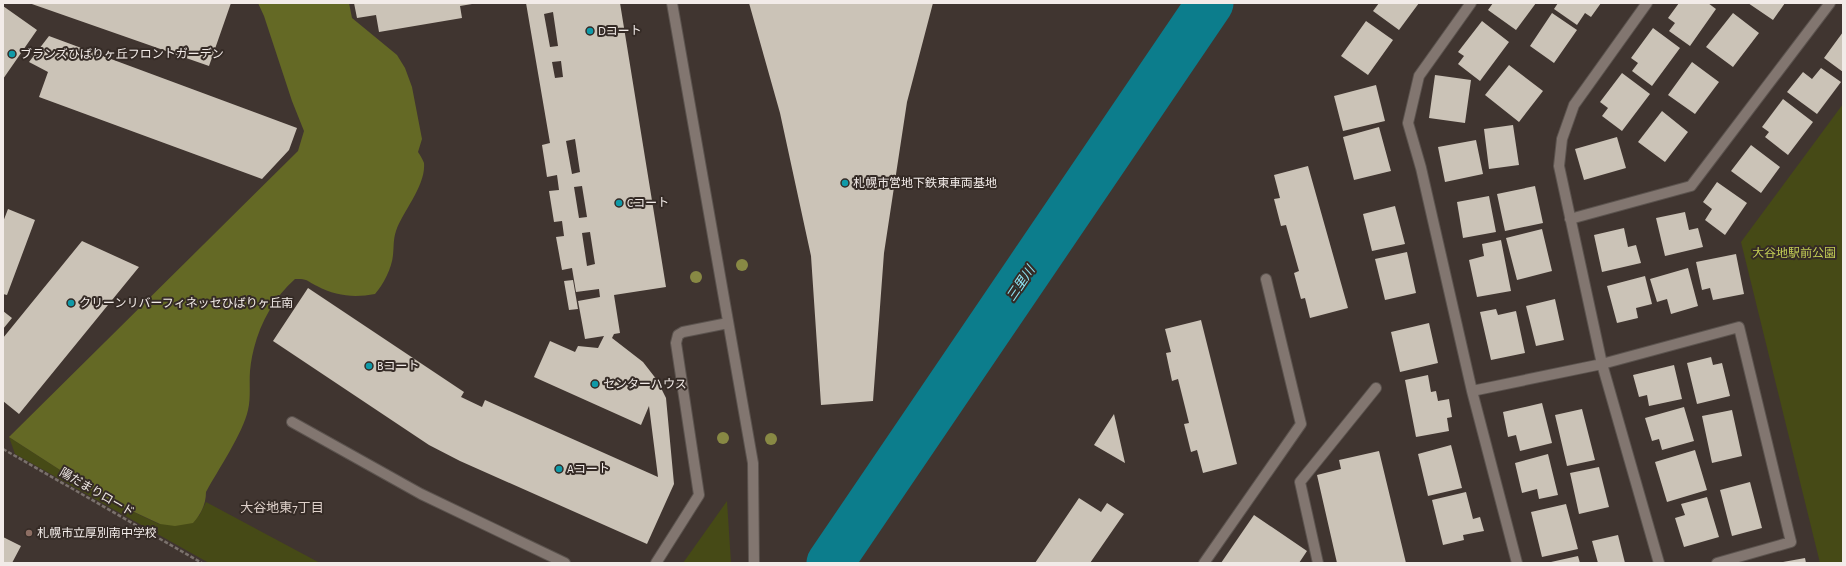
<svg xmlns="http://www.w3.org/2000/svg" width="1846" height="566" font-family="'Alegreya Sans','Noto Sans JP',sans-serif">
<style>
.green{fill:#464a16}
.forest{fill:#646925}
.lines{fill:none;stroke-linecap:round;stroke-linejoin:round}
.river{stroke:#0c7d8c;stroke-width:47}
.building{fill:#cbc3b7;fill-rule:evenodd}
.minor-casing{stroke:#5b534e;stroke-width:12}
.path{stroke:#7a716c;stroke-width:2.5;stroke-dasharray:4 2;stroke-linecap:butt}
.minor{stroke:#827670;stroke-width:10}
.tree{fill:#888944}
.culture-dot{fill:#0f9aa8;stroke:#352b26;stroke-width:1.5}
.education-dot{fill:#8d6e63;stroke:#352b26;stroke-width:1.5}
.labels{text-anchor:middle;stroke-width:4;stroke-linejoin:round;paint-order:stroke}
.poi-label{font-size:12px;fill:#f2ebe8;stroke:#352b26;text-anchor:start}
.park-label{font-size:12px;fill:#c3cd55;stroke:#352b26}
.street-label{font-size:12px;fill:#f2ebe8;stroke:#352b26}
.water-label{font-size:13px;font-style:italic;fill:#8ee5f5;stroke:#352b26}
.neighbourhood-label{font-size:13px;fill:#dfd1ca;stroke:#352b26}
</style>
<rect width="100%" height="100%" fill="#403530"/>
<!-- green -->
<path class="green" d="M1843,104V563H1820L1741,242Z
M9,437L102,497L159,524L199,516L206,502L320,563H209L15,454Z
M727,501L731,563H683Z"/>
<!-- forest -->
<path class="forest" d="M258,3H349L352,18L397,55L405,68L412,87L422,139L418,152C420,155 423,160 424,163C426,186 403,211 396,231C393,240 394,247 393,255C392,268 383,285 375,294C354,298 336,296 317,286C305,280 309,279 295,279C269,302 253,337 250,371C249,384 251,397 248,410C243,433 218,470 206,492C206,504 201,514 193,523L175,526L160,524L102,497L9,437L298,151L304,131L292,101L264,16Z"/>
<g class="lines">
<!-- river -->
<path class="river" d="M830,563L1210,3"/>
</g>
<!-- building -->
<path class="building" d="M29,3H231L209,66Z
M354,3H472V4L460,6L462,18L379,32L376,15L357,18Z
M526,3H620L666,287L614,295L620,333L614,334L612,338L643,362L657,380L666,398L674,484L647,544L460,461L429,445L273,341L308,288L464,392L461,397L482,407L485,400L658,477L649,406L641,425L534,377L550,341L575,352L578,346L598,348L604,336L585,339L578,301L600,297L599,289L576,292L572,268L562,270L556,237L564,236L562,221L554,222L549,191L559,190L557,175L547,177L542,145L550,143ZM553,12L558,46L550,47L544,14ZM561,61L563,77L555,78L552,62ZM575,139L580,172L572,174L566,141ZM582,186L587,217L579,218L574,187ZM590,232L595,264L587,266L582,233Z
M749,3H933L907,102L884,253L873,401L821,405L811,256L780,113Z
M1379,3H1419L1399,30L1373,11Z
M1493,3H1536L1516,30L1488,10Z
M1558,3H1601L1591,17L1585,13L1577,25L1554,9Z
M1679,3H1708L1716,9L1690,46L1669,31L1675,23L1668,18Z
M1748,3H1785L1773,20Z
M3,6L37,30L3,79Z
M1552,13L1577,30L1554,63L1530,46Z
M1733,13L1759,33L1733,67L1706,47Z
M1366,21L1393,40L1368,75L1341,56Z
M1482,21L1509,42L1480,81L1458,64L1464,56L1458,52Z
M1653,28L1680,48L1652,86L1632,71L1638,63L1631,58Z
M1843,32V72L1824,58Z
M49,36L297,128L289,150L262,179L39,97L48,72L29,62Z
M1692,62L1719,82L1695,114L1668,95Z
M1509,65L1543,91L1519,122L1485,95Z
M1821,68L1841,82L1817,114L1787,92L1803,72L1812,79Z
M1622,73L1650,94L1622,131L1602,116L1608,108L1600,102Z
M1435,75L1471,80L1465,123L1429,118Z
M1376,85L1385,121L1343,131L1334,96Z
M1783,99L1813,122L1788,155L1765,137L1769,132L1762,127Z
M1662,111L1688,132L1665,162L1638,142Z
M1513,125L1519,165L1489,169L1484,129Z
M1379,127L1391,171L1354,180L1343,137Z
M1617,137L1626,168L1584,180L1575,149Z
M1476,140L1483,174L1445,182L1438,147Z
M1751,145L1780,167L1761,193L1731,171Z
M1308,166L1348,308L1310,318L1305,298L1301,299L1294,273L1299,271L1286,225L1281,226L1274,199L1280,198L1274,175Z
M1717,182L1747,203L1725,235L1705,220L1712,209L1703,202Z
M1535,186L1543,223L1505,231L1497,194Z
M1489,196L1496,232L1463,238L1457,202Z
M1395,206L1405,244L1372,251L1363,214Z
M8,209L35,220L7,295L3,294V222Z
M1685,212L1689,230L1698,228L1703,247L1665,256L1656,218Z
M1624,228L1628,247L1636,245L1641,263L1602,272L1594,235Z
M1542,229L1552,271L1517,280L1506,238Z
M1501,240L1511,291L1477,297L1469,260L1484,256L1482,244Z
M82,241L139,267L19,414L3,401V338Z
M1407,252L1416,293L1385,300L1375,259Z
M1736,254L1744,294L1713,300L1710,288L1702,290L1696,262Z
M1688,268L1698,306L1671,314L1667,299L1657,302L1650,279Z
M1645,276L1652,304L1636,308L1638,318L1617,323L1607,286Z
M573,280L578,309L569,310L564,281Z
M1555,299L1564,340L1536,346L1526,306Z
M1496,309L1498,315L1516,311L1525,353L1491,360L1480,312Z
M3,311L12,318L3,329Z
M1201,320L1237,464L1203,473L1197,450L1191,452L1184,424L1189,423L1178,379L1172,381L1166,353L1171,352L1165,329Z
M1429,323L1438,363L1400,372L1391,332Z
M1711,357L1713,365L1722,363L1730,396L1697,404L1687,363Z
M1674,365L1682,399L1649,406L1647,395L1639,397L1633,375Z
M1428,375L1431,392L1436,391L1438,401L1449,399L1452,417L1447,418L1449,431L1416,437L1405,380Z
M1542,403L1552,443L1520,451L1516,435L1508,437L1503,412Z
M1684,407L1694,441L1662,450L1659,439L1652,441L1645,418Z
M1582,409L1595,460L1567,466L1555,415Z
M1732,410L1742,456L1712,463L1702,416Z
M1114,414L1125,463L1094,445Z
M1451,445L1462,488L1428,496L1418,454Z
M1695,450L1707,490L1667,502L1655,462Z
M1379,451L1406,563H1337L1317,475L1341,469L1339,460Z
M1548,454L1558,495L1539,499L1537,489L1522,493L1515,463Z
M1599,467L1609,507L1579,514L1570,473Z
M1750,482L1762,528L1732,536L1720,490Z
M1466,492L1473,519L1480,517L1484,531L1463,535L1464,540L1443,545L1432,500Z
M1707,497L1719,537L1684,547L1675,518L1685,515L1681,504Z
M1079,498L1101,512L1107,503L1124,514L1090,563H1035Z
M1566,504L1578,549L1542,557L1531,512Z
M1254,515L1307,551L1299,563H1221Z
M1618,535L1625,563H1598L1592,541Z
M3,537L21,546L12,563H3Z
M1578,556L1580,563H1552L1551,562Z
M1805,558L1806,563H1783V562Z"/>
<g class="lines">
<defs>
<path id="minor" d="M672,3L753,463L754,563
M1471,3L1419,76L1408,123L1421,168L1472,391L1517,563
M1647,3L1574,105L1562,139L1559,166L1602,364L1659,563
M1570,219L1691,186L1830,3
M1472,391L1602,364L1739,327L1791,542L1717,563
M292,422L421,494L565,563
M656,563L699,495L676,343L678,335L683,332L728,323
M1204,563L1301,424L1266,279
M1318,563L1300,482L1376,388"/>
</defs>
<!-- minor casing -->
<use href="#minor" class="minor-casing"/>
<!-- path -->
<path class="path" d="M3,449L202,563"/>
<!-- minor -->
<use href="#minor" class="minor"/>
</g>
<!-- trees -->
<g class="tree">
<circle cx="742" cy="265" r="6"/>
<circle cx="696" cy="277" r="6"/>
<circle cx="723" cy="438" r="6"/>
<circle cx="771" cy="439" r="6"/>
</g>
<!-- markers -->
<g class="culture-dot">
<circle cx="590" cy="31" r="4"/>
<circle cx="12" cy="54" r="4"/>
<circle cx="845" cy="183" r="4"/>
<circle cx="619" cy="203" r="4"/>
<circle cx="71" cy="303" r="4"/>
<circle cx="369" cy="366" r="4"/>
<circle cx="595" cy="384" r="4"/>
<circle cx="559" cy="469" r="4"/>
</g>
<circle class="education-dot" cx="29" cy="533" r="4"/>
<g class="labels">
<!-- poi labels -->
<g class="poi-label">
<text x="598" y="35">Dコート</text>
<text x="20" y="58">ブランズひばりヶ丘フロントガーデン</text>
<text x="853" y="187">札幌市営地下鉄東車両基地</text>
<text x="627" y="207">Cコート</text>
<text x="79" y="307">クリーンリバーフィネッセひばりヶ丘南</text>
<text x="377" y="370">Bコート</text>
<text x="603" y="388">センターハウス</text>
<text x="567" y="473">Aコート</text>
<text x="37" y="537">札幌市立厚別南中学校</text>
</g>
<!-- park labels -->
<g class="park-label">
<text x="1794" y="257">大谷地駅前公園</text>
</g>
<!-- street labels -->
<g class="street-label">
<text transform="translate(97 492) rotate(30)" y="4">陽だまりロード</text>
</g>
<!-- water labels -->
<g class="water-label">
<text transform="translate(1020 283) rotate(-56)" y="5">三里川</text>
</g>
<!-- neighbourhood labels -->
<g class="neighbourhood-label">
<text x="282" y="512">大谷地東7丁目</text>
</g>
</g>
<!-- border -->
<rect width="1846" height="566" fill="none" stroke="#f2ebe8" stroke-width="8"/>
</svg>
